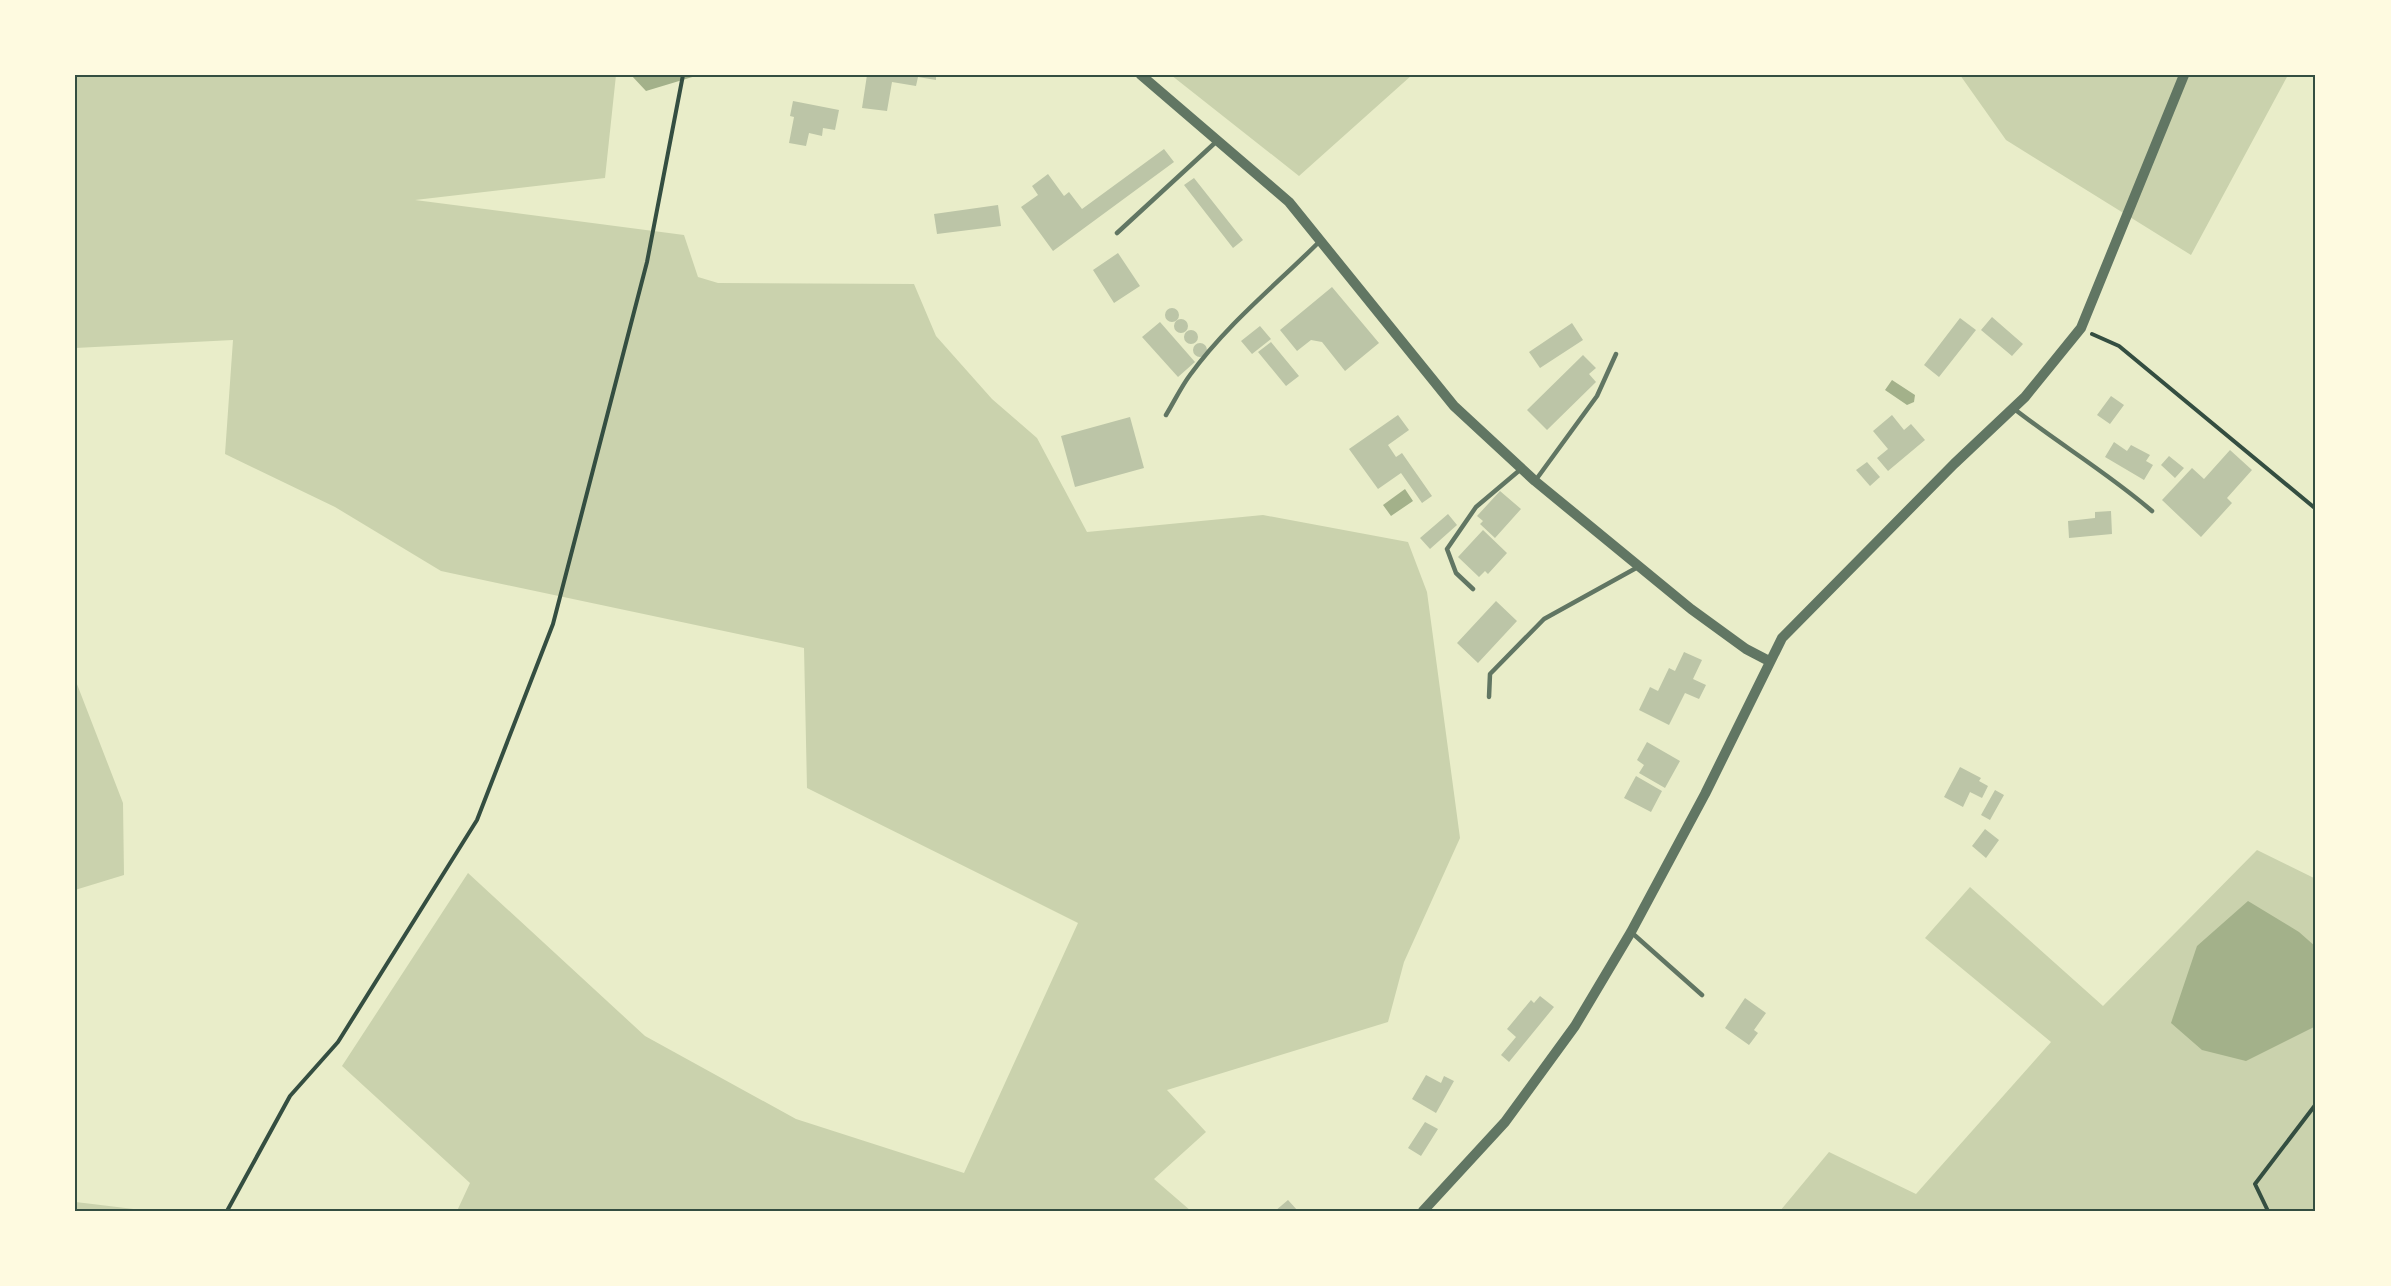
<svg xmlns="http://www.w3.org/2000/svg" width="2391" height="1286" font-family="'Varela Round',sans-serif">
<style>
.green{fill:#cad2ad}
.water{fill:#a3b18a}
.building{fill:#bcc5a7}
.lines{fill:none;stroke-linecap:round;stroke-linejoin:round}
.path{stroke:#344e41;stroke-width:4}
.service{stroke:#617663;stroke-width:4.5}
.tertiary{stroke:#617663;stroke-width:10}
.neatline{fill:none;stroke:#344e41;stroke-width:2}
</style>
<rect width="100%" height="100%" fill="#e9edc9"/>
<!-- green -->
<path class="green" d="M75,75H616L605,178L415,200L684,235L698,277L718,283L914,284L936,336L992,399L1037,438L1087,532L1263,515L1408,542L1427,592L1460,838L1404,962L1388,1022L1167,1090L1206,1132L1154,1179L1191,1211H457L470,1183L342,1066L468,873L645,1036L796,1119L964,1173L1078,923L807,788L804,648L441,571L335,507L225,454L233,340L75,348Z
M1171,75H1412L1299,176Z
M1960,75H2288L2191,255L2006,140Z
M75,679L123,803L124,875L75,890Z
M2257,850L2316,879V1211H1780L1829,1152L1916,1194L2051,1042L1925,938L1970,887L2103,1006Z
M75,1202L84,1203L150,1211H75Z"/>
<!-- water -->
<path class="water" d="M631,75H699L646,91Z
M1892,380L1915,395L1914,402L1907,405L1885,390Z
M1405,489L1413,501L1391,516L1383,505Z
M2248,901L2299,932L2316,947V1026L2246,1061L2202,1050L2171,1023L2197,946Z"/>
<!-- building -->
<path class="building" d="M867,75H936V80L918,77L916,86L892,82L887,111L862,108Z
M793,101L839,110L835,130L823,128L822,136L809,133L806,146L789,143L794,117L790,116Z
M1164,149L1174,162L1053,251L1021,207L1038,195L1032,186L1048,174L1064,196L1069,192L1082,209Z
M1194,178L1243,240L1233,248L1184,185Z
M998,205L1001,226L937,234L934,214Z
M1118,253L1140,286L1114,303L1093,270Z
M1332,287L1379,343L1345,371L1322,342L1311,340L1297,351L1280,330Z
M1165 315a7 7 0 1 1 14 0a7 7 0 1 1-14 0Z
M1992,317L2023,344L2012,356L1981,330Z
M1960,318L1976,330L1939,377L1924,365Z
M1174 326a7 7 0 1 1 14 0a7 7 0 1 1-14 0Z
M1160,322L1195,362L1178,377L1142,337Z
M1572,323L1583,340L1540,368L1529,352Z
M1260,326L1271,339L1252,354L1241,341Z
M1184 337a7 7 0 1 1 14 0a7 7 0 1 1-14 0Z
M1271,342L1299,376L1286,386L1258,352Z
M1193 350a7 7 0 1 1 14 0a7 7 0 1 1-14 0Z
M1583,355L1596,368L1589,374L1596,382L1547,430L1527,410Z
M2111,396L2124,405L2110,424L2097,415Z
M1398,415L1409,430L1388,445L1396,457L1402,453L1432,496L1422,503L1401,473L1378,489L1349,449Z
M1892,415L1904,430L1911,424L1925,440L1888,471L1877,458L1888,449L1873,431Z
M1130,417L1144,468L1075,487L1061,436Z
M2114,442L2127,451L2131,445L2150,455L2146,461L2153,465L2144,480L2105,457Z
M2230,450L2252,470L2227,498L2232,503L2201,537L2162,500L2192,468L2204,479Z
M2169,456L2184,468L2175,478L2161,465Z
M1867,462L1880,477L1870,486L1856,470Z
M1500,491L1521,509L1495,538L1480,524L1483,521L1477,516Z
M2111,511L2112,534L2069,538L2068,521L2095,518V512Z
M1448,514L1457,525L1430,549L1420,538Z
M1483,530L1507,553L1488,574L1485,571L1479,577L1458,557Z
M1496,601L1517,621L1478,663L1457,643Z
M1684,652L1702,660L1693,679L1706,685L1699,699L1685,693L1669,725L1639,710L1650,687L1658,691L1669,668L1675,671Z
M1647,742L1680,761L1665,788L1639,773L1644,765L1637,760Z
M1960,767L1981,778L1979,781L1988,786L1982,798L1970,792L1963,807L1944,797Z
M1636,776L1662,791L1651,812L1624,798Z
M1995,790L2004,795L1990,820L1981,815Z
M1985,829L1999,840L1986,858L1972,846Z
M1540,996L1554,1007L1509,1062L1501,1055L1516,1037L1507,1029L1531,1000L1534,1003Z
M1745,998L1766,1013L1754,1030L1758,1033L1749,1045L1725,1028Z
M1426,1075L1441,1083L1444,1076L1454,1081L1436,1113L1412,1099Z
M1425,1122L1438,1129L1421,1156L1408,1148Z
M1288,1200L1298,1211H1275Z"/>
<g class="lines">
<!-- path -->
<path class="path" d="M2092,334L2119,346L2316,509
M227,1211L290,1096L338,1042L477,820L553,624L647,262L683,75
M2268,1211L2255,1184L2316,1104"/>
<!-- service -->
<path class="service" d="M1117,233L1217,141
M2013,408C2059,444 2108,473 2152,511
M1166,415C1174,402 1181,387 1190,375C1227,324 1276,285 1320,241
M1535,481L1597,396L1616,354
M1473,589L1456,573L1447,549L1476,507L1521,469
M1489,697L1490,674L1544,619L1638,567
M1631,932L1702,995"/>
<!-- tertiary -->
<path class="tertiary" d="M1141,75L1289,202L1454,406L1535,481L1691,609L1746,649L1769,661
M1423,1211L1505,1122L1575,1026L1631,932L1705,794L1782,638L1954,464L2025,397L2081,328L2184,75"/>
</g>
<!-- border -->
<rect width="2391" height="1286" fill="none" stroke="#fefae0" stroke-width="153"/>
<rect x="76" y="76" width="2238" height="1134" class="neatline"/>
</svg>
